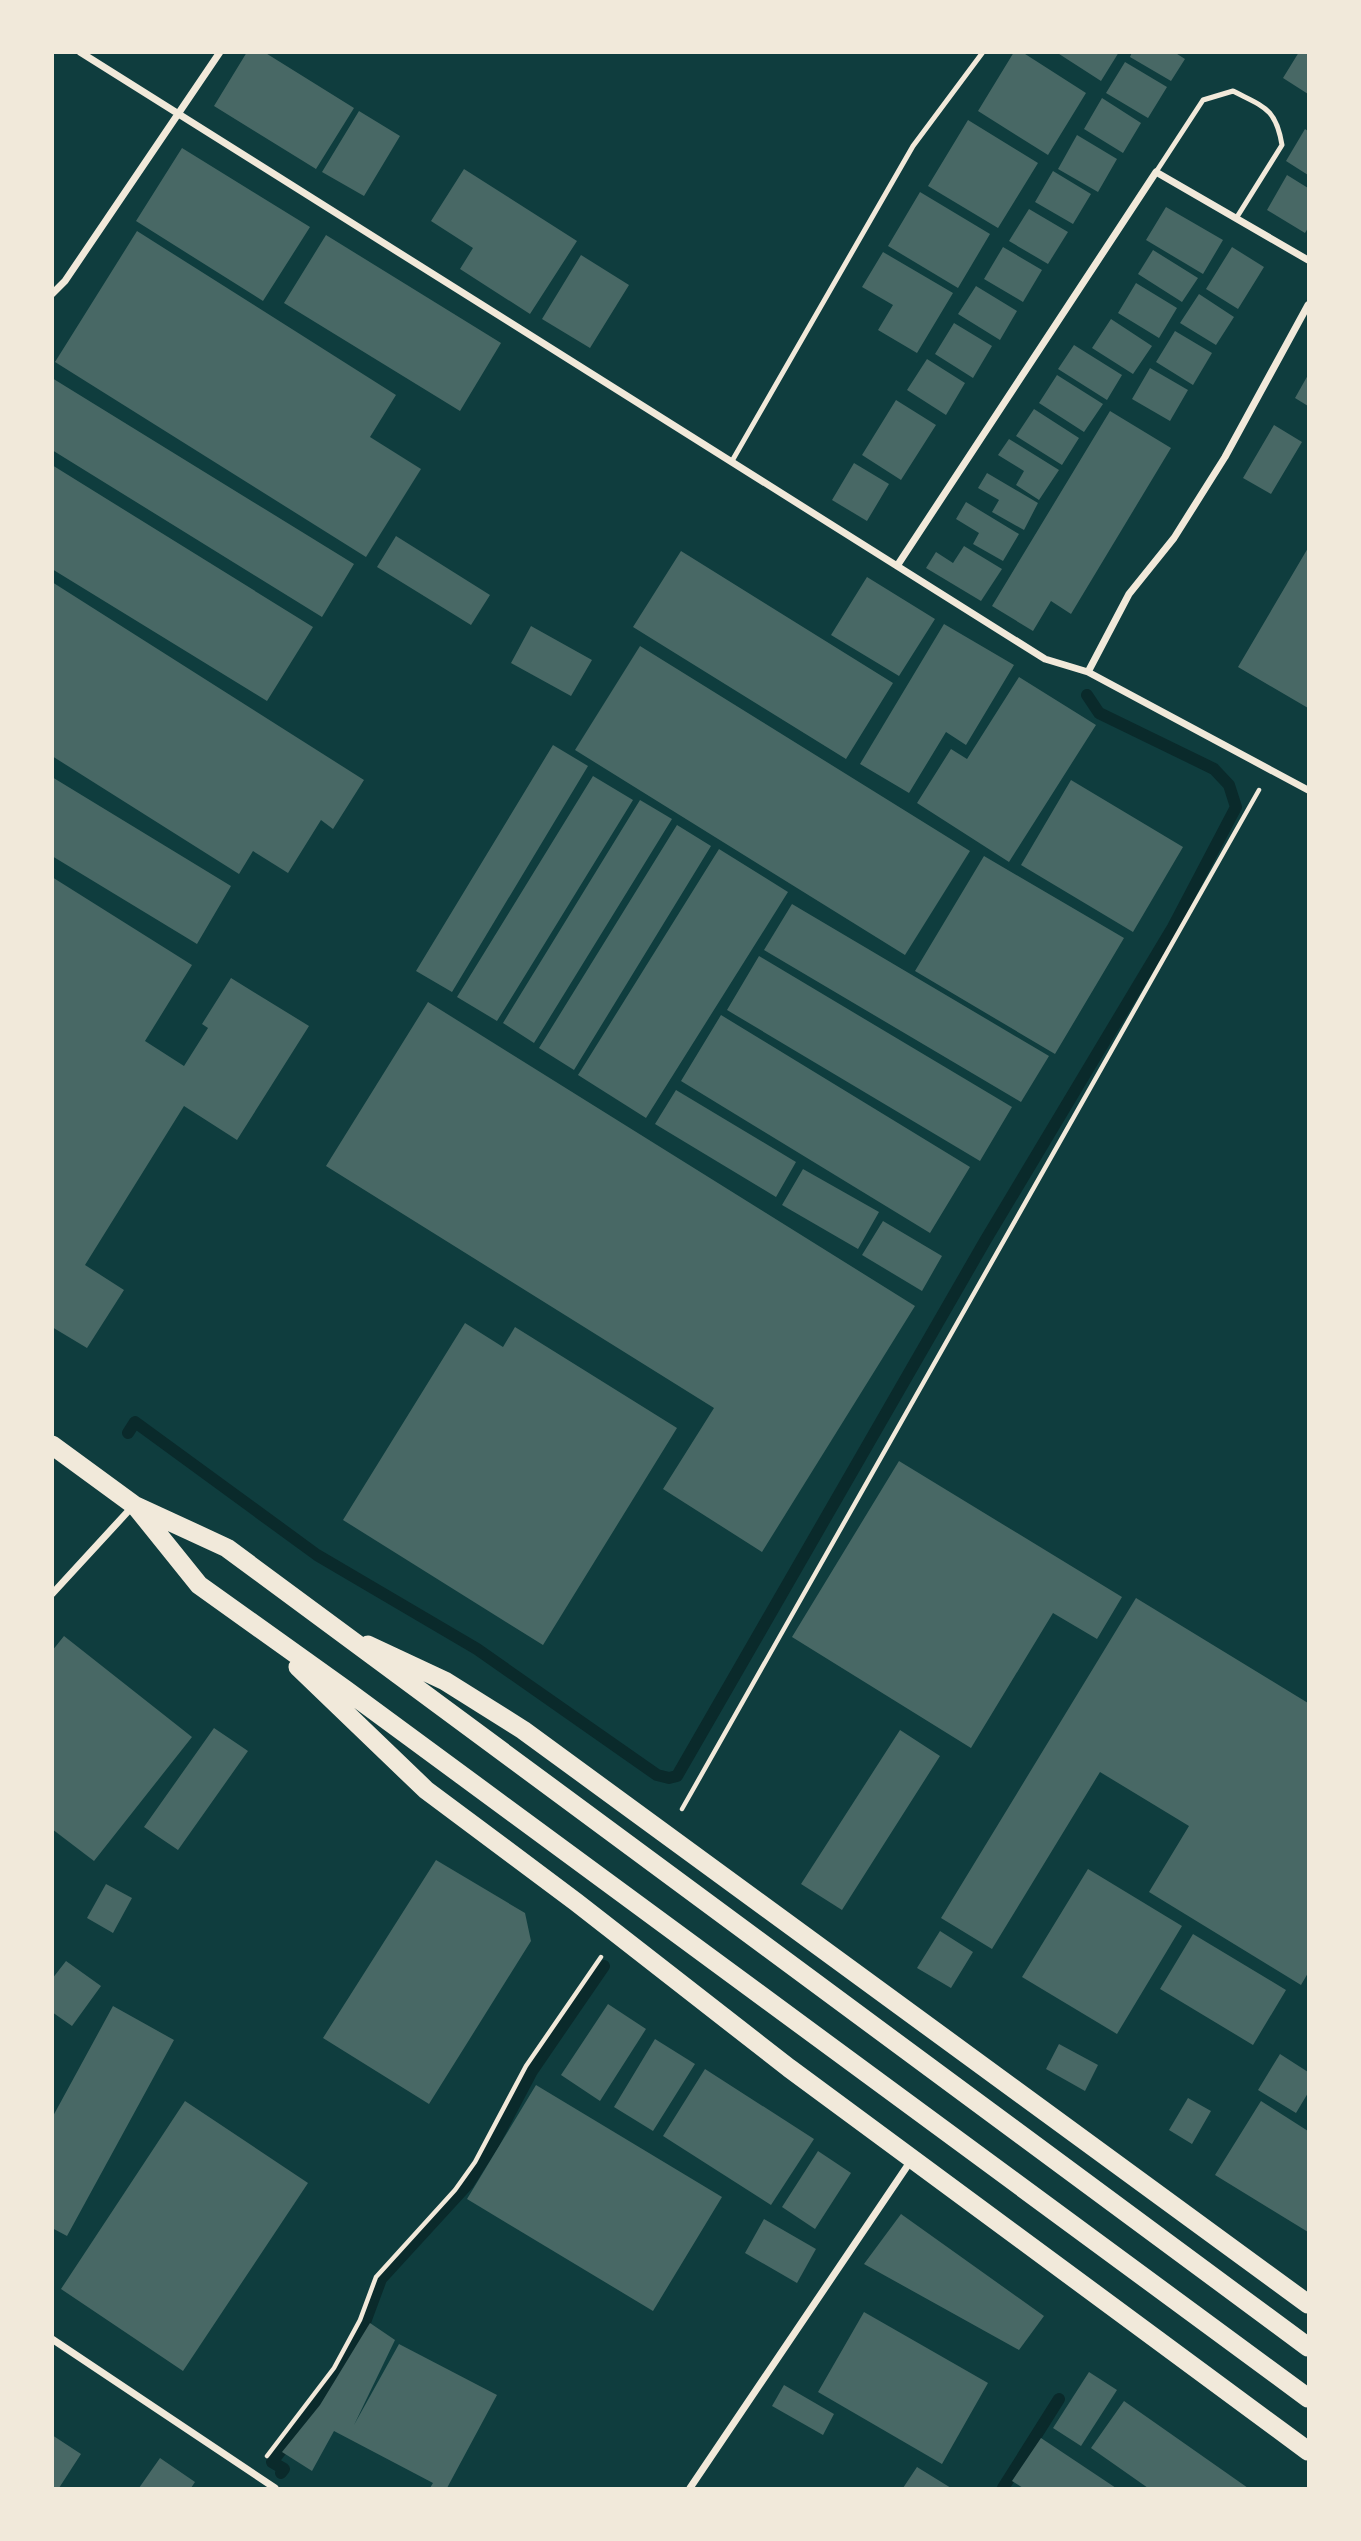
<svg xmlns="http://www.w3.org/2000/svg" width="1361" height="2541" font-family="Roboto,sans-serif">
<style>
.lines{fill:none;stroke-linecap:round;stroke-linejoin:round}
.stream{stroke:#0a2a2b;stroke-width:12}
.building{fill:#486865}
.path{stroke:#f1e9da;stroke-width:4.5}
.service{stroke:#f1e9da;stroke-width:5}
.minor{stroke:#f1e9da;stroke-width:7}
.trunk{stroke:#f1e9da;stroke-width:19}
</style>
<rect width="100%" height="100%" fill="#0f3d3e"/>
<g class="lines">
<!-- stream -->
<path class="stream" d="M128,1433L135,1422L317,1555L477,1649L657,1775L669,1778L677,1776L985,1241L1173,927L1236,807L1229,785L1214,769L1099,713L1087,695
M281,2473L284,2469L272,2462L323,2395L361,2333L381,2279L468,2184L494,2143L532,2071L604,1966
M1003,2488L1059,2399"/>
</g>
<!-- building -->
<path class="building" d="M247,52H264L354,108L316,169L214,106Z
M1014,52H1022L1086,93L1048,155L978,111Z
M1056,52H1119L1101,81Z
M1132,52H1174L1185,59L1171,81L1130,57Z
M1299,52H1308V94L1283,78Z
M1125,62L1167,87L1148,118L1106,93Z
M1102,98L1141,123L1123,153L1084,129Z
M359,111L400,136L364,196L322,172Z
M968,120L1038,163L998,228L928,186Z
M1305,129L1308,131V175L1286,161Z
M1077,135L1117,159L1098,192L1058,169Z
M182,148L310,227L263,301L136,221Z
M464,169L577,241L530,314L460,269L473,248L431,221Z
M1053,171L1091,194L1073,224L1035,202Z
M1287,175L1308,188V228L1305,233L1267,210Z
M920,192L990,234L958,288L888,246Z
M1166,207L1223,240L1203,274L1146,240Z
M1029,209L1068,232L1048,264L1009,241Z
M137,231L396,395L370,437L421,469L366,557L55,362Z
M326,235L501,343L460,411L284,303Z
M1003,247L1042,270L1023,302L984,279Z
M1232,247L1264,267L1238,309L1206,289Z
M1153,250L1198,278L1182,302L1138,274Z
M883,252L953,293L917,353L878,330L893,305L862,287Z
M581,255L629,285L590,348L542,319Z
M1136,283L1177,308L1159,338L1118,313Z
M976,286L1017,311L1000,340L958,314Z
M1199,294L1234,317L1216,345L1180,323Z
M1111,319L1152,346L1133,374L1092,348Z
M954,323L992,346L973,378L935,354Z
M1175,331L1212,353L1193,385L1156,362Z
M1074,345L1122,375L1107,400L1058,369Z
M927,359L965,383L946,415L907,390Z
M1150,368L1188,390L1170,421L1132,399Z
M1057,375L1103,404L1084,432L1039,403Z
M1308,375V406L1295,398Z
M52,378L354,564L322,617L52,450Z
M896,400L936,425L901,480L862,455Z
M1034,409L1079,438L1062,465L1016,436Z
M1110,411L1171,448L1071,614L1051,601L1033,631L992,606Z
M1274,425L1302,442L1271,494L1243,478Z
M1009,439L1059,470L1039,500L1016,485L1024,471L998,455Z
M854,463L889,484L867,521L832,500Z
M52,465L313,627L267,701L52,569Z
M987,473L1038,503L1024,530L992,512L999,500L978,488Z
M966,502L1019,534L1003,561L973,544L979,533L956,519Z
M396,536L490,595L471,625L377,567Z
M964,546L1002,569L981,601L926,568L936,552L953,563Z
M1308,548V708L1238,667Z
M681,551L893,683L846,759L633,627Z
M867,577L935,619L899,676L831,635Z
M52,582L364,780L333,829L321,820L288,873L253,851L239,874L52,756Z
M944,624L1014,665L966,745L946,732L909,793L860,764Z
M531,626L592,660L571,696L511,663Z
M640,646L970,851L905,955L575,750Z
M1019,677L1096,725L1009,862L917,803L951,749L967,759Z
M553,745L588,766L452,992L416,971Z
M593,776L633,800L497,1021L457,997Z
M52,777L231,886L197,944L52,856Z
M1071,780L1183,847L1133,932L1021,865Z
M640,800L672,819L534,1043L503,1023Z
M677,825L711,846L574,1070L539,1048Z
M719,849L788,892L646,1118L578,1075Z
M984,856L1124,938L1055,1054L915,971Z
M52,877L192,965L145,1041L184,1066L208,1028L202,1024L231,978L309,1026L237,1140L184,1106L85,1265L124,1290L87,1348L52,1327Z
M792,904L1049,1056L1021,1102L764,950Z
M759,956L1012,1107L980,1161L727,1010Z
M428,1002L915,1306L762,1552L663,1489L714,1408L326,1166Z
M721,1015L970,1167L930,1233L681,1081Z
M676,1090L796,1162L776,1197L655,1124Z
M803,1169L879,1212L858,1249L782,1205Z
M883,1221L942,1256L922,1291L862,1255Z
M465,1323L503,1347L515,1327L677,1428L543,1645L343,1520Z
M899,1461L1122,1597L1097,1639L1053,1613L971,1748L792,1637Z
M1136,1598L1308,1703V1973L1301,1985L1149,1892L1189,1826L1100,1772L992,1949L941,1918Z
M64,1636L192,1737L94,1861L52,1829V1651Z
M214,1728L248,1751L178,1850L144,1827Z
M900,1730L940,1756L842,1910L801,1884Z
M436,1860L525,1913L531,1941L429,2104L323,2038Z
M1088,1869L1182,1926L1117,2034L1022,1977Z
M106,1884L132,1898L113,1933L87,1918Z
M940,1931L973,1952L951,1988L917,1968Z
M1193,1934L1286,1990L1253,2045L1160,1989Z
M66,1961L101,1986L72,2026L52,2012V1979Z
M608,2004L646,2029L600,2101L561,2075Z
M113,2006L174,2040L67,2236L52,2228V2118Z
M655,2039L695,2064L653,2131L614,2107Z
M1059,2044L1098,2065L1085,2091L1046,2069Z
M1280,2054L1308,2072V2093L1296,2113L1258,2090Z
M705,2069L814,2139L771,2205L663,2136Z
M536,2085L722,2197L653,2311L467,2199Z
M1188,2098L1211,2111L1192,2144L1169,2130Z
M185,2101L308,2183L183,2371L61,2289Z
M1261,2101L1308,2131V2232L1215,2175Z
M818,2151L851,2173L815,2229L782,2207Z
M901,2214L1044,2316L1019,2350L864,2264Z
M764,2219L816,2249L797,2283L745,2253Z
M864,2312L988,2383L942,2464L818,2392Z
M370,2323L395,2340L354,2425L399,2344L497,2395L447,2488H430L433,2483L334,2431L312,2471L282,2452L320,2405Z
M1089,2372L1117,2390L1081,2446L1053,2428Z
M784,2385L834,2414L823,2435L772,2406Z
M1124,2401L1248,2488H1148L1091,2448Z
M52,2435L81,2454L59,2488H52Z
M1041,2438L1116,2488H1023L1012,2481Z
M160,2458L195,2482L191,2488H139Z
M917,2467L951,2488H903Z"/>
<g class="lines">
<!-- path -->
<path class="path" d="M682,1809L1259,790
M267,2456L334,2368L360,2320L376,2277L455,2190L475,2162L526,2066L601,1957"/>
<!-- service -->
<path class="service" d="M1156,172L1203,100L1233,91C1264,107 1276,108 1282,145L1237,217
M732,461L913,146L983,52"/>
<!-- minor -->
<path class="minor" d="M80,52L1045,659L1088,672L1308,790
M52,294L65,281L220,52
M897,566L1156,172L1308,260
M1088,672L1129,594L1174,538L1225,457L1308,305
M52,1594L132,1507
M52,2339L275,2488
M690,2488L912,2159"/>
<!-- trunk -->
<path class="trunk" d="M52,1445L134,1505L227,1548L1308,2347
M137,1508L199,1585L346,1690L1308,2398
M368,1645L445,1681L523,1730L1308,2304
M298,1667L426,1790L576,1902L789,2068L1308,2451"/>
</g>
<!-- border -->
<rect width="1361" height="2541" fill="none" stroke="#f1e9da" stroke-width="108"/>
</svg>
